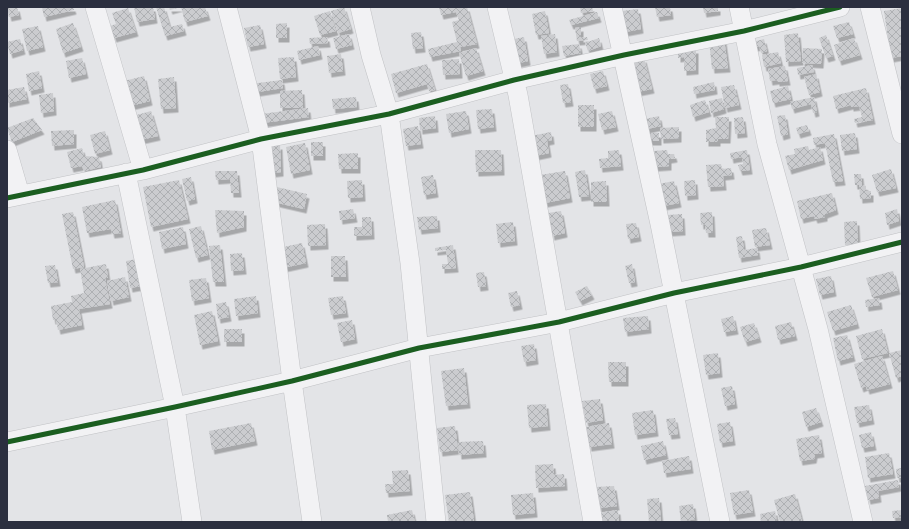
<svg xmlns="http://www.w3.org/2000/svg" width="909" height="529" font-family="Karla,sans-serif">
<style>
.building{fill:url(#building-cross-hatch);filter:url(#shadow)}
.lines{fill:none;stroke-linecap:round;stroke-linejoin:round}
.minor-casing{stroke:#c1c2c5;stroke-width:20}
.minor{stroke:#f2f2f4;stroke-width:19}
.cycleway-casing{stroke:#f1f2f6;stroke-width:8}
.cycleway{stroke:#1b5e20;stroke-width:5}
</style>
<defs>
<pattern id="building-cross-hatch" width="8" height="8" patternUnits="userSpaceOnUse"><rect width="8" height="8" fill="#cbcccf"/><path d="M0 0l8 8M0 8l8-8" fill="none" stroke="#aeb0b3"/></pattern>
<filter id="shadow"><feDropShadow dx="2.5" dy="4.5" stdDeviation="0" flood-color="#0004"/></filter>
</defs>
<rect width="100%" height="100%" fill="#e3e4e7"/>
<!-- building -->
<path class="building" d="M7,7H17L19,15L9,17Z
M42,7H73L74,10L44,17Z
M134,7H153L155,19L137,22Z
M156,7H164L170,27L182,24L184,31L165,36Z
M169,7H181L170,10Z
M181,7H205L208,16L185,22Z
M344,7L351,29L338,33L331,11Z
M439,7H467L477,44L460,47L461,51L430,57L428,49L457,42L452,22L459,20L456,12L441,15Z
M580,7H592L593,11L581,13Z
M655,7H670L671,15L657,17Z
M703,7H718V11L704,13Z
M128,8L136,32L114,38L110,26L116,24L112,13Z
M902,8V56L891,58L884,11Z
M638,9L641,29L625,32L622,11Z
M330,11L336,31L320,35L314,16Z
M545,11L549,33L536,35L532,14Z
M597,12L599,18L571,25L569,20Z
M849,22L853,34L837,38L833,26Z
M73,23L81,47L63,53L56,29Z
M287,23V38H276V24Z
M260,25L264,44L248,47L244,28Z
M38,26L43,47L27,51L22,29Z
M581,27V38L587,37L588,40L577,41L575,28Z
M421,32L423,48L413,49L411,33Z
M798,33L801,61L786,62L784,35Z
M349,34L352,45L336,49L333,38Z
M555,34L557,52L544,54L541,36Z
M826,35L833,56L826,58L819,38Z
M327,37L328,43L310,44L309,38Z
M524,37L528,61L514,64L509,40Z
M599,38L601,46L588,51L585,43Z
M854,38L860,55L839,61L834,45Z
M20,39L23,50L10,54L7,42Z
M724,39L728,68L712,69L709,41Z
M764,39L767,51L761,53L759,46L755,47L753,42Z
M579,44L581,53L564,56L562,46Z
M318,46L320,55L299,60L297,51Z
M476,48L483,71L466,76L459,53Z
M803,48L822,49L821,64L802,63Z
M696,49V70L684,71V57L678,58V50Z
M778,52L781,63L764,67L762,55Z
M341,54L343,71L329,73L327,56Z
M294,57L296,77L280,79L278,58Z
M82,58L86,74L69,78L66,61Z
M644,58L652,89L637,92L629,62Z
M459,59L460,74L443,75L442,60Z
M427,64L435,90L429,91L427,84L396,93L391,74Z
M812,65L814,72L798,75L797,68Z
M785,66L788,81L777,82V80L770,81L768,69Z
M39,71L42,88L29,91L26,74Z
M603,71L607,86L594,89L590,74Z
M816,74L820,92L809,95L804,77Z
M144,76L150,101L130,106L124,81Z
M174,77L176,108L161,109L158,79Z
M282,80L283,88L251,93L250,84Z
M714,82L715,90L694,94L693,87Z
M568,84L571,102L563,103L560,85Z
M734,85L739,105L725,108L721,87Z
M788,86L791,99L773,103L770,91Z
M24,87L27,99L7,103V90Z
M866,88L873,120L855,123L854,119L862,117L859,106L851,107V105L836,109L833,96Z
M302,90L303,108H280V91Z
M53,93L54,111L41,113L39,95Z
M356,97L357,107L333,109L332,99Z
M814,97L817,112L813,113L811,104L792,109L790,102Z
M722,98L724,109L711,113L709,101Z
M705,100L709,112L693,117L690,105Z
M578,105H594V127H578Z
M308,108L309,117L262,123L261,114Z
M492,109L494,127L478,129L476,110Z
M151,111L158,136L140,140L133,116Z
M466,111L469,129L449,133L446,114Z
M612,111L616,127L602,130L598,114Z
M785,115L788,134L781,136L777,116Z
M435,116L436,128L420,130L419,118Z
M659,116L661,126L647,129L645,119Z
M715,117H729L728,139H718V142H706V130L716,128Z
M743,117L745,133L735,134L734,118Z
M33,118L42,130L12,142L7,128Z
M807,125L809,131L798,134L796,128Z
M418,126L421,144L406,146L403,129Z
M679,127V138L661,139L660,128Z
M74,130V144L52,146L51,131Z
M105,131L110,150L95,154L90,135Z
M551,132L552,140L547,141L549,153L535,156L531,136Z
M644,133H659V141H645Z
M855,133L857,149L842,151L840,135Z
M834,134L843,181L833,182L825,143L814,145L813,138Z
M311,142H323V156H311Z
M305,143L310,170L291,174L286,147Z
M280,145L281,172L272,173L264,147Z
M808,146L809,150L820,147L823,160L789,170L785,156L795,154L794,149Z
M82,148L84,156L99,157L101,167L84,171L82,166L71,168L67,152Z
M475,150H501L502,171L476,172Z
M619,150L621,166L600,168L599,159L608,158V151Z
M667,150L668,154H674L675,158L669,159V166L655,167L654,151Z
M747,150L750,170L740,171L738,165L743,164L742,157L731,159L730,153Z
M358,153V169H339L338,154Z
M721,164L722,169L731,168L732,175L723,176L724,186L708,187L706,165Z
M891,169L896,188L877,192L872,175Z
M585,170L589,196L579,197L575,172Z
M215,171H237L239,193H231L230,179L216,180Z
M565,171L570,198L545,203L540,175Z
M854,174H861L862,185L866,186V191H871V198L860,199L859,185H855Z
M433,175L436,193L424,195L421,177Z
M191,177L195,199L187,201L182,179Z
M179,180L188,219L151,227L143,187Z
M362,180L363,197L348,198L347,181Z
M695,180L696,195L685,196L684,181Z
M606,181L607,202H591V182Z
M674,181L679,203L663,206L659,184Z
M268,185L307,194L304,209L265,200Z
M832,193L836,210L825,214V217L815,219L814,216L801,219L797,201Z
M115,200L121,233L112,234L111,229L87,233L82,207Z
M353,209L355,218L340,220L339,211Z
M897,209L899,221L887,225L885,213Z
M215,210L244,211V227L217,233Z
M561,211L565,233L552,236L548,213Z
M73,212L84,267L73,269L62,214Z
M712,212L713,233H706L705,224L701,225L700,213Z
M682,214L683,231L668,232V215Z
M437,216L438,228L419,230L417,217Z
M362,217H371L372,235L354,236V227H362Z
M857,221L858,244L845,245L844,222Z
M513,222L515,241L498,243L496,224Z
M636,223L639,237L628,239L626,224Z
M325,224L326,245L308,246L307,225Z
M201,226L208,255L196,258L189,229Z
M183,227L186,244L162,249L159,232Z
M766,228L770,245L755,247L752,230Z
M742,236L744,250L757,248L758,255L739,258L736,237Z
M302,243L306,263L283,268L279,248Z
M220,245L224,282H213L209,246Z
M453,245L456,268L442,269V264H448L446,250L435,251V248Z
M242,253L244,270L231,271L230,254Z
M331,256H345L346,277H331Z
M137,259L141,286L130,288L126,261Z
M106,264L108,278H105L110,304L79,309L82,325L58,330L56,320H53L51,306L72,302L71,296L84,293L80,269Z
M632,264L635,282L629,283L625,266Z
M55,265L58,282L48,283L45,266Z
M893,271L898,290L872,297L866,278Z
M484,272L486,286L478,287L476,273Z
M831,276L834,292L820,295L816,279Z
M125,277L129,297L111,301L107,281Z
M206,278L209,298L192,301L189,280Z
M587,286L592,295L580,301L575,292Z
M517,291L520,305L511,307L508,293Z
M256,296L258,313L236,316L234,299Z
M343,296L346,313L331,315L328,298Z
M879,298L880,305L866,307L865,300Z
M226,302L229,317L218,319L216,304Z
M851,305L857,324L833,331L827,312Z
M212,311L218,341L200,345L194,315Z
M648,316L649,329L625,332L623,318Z
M733,316L736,330L724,332L721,319Z
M352,320L355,339L341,342L337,323Z
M791,322L795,336L778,340L775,326Z
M754,323L759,338L745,342L740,327Z
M224,329H242V342H224Z
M882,329L888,353L862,359L856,336Z
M847,335L853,357L838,361L833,338Z
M534,344L536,360L524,362L521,346Z
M902,350V376L896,378L889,353Z
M718,353L720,373L706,375L703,355Z
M882,356L890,384L867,390L866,386L861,388L854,364Z
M608,362H626V382H609Z
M464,368L468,404L446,406L441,371Z
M732,386L735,404L725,406L721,388Z
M600,399L603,420L586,423L582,401Z
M546,404L548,426L529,428L527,405Z
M869,405L872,420L857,423L854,407Z
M816,408L821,422L806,427L802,412Z
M653,410L656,432L635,435L632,413Z
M675,418L678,434L669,435L666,419Z
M730,422L733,441L720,443L717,424Z
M251,423L255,441L212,450L209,431Z
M609,423L612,444L589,447L586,427Z
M455,426L458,450L440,452L437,428Z
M871,432L874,446L862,448L859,435Z
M819,435L822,453L815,454L814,459L800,461L796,439Z
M483,441L484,453L459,455L458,442Z
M663,441L666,455L644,460L641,446Z
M889,453L893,474L868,478L865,457Z
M689,456L691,469L664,473L662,461Z
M553,464L554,475L564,474L565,486L536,488L535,465Z
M902,468V478H897L896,469Z
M408,470L410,491L386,493L385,484H393L392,471Z
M898,480L899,487L878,491L879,498L868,500L865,486Z
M614,486L617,506L599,508L596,487Z
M749,490L753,512L734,515L730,493Z
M470,492L474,521L449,522L445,495Z
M533,493L535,513L513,515L511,495Z
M795,494L802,521L780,522L774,500Z
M659,498L661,522H649L647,499Z
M693,504L695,519L681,522L679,506Z
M412,510L415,522H388L387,515Z
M618,510L619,522H600L599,513Z
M902,510V517L893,518L892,511Z
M775,511L777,522H761L760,514Z"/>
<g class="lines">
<defs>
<path id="minor" d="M95,7L143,170
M227,7L261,139L292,381L312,522
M360,7L371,55L389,114L410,263L436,522
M497,7L518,95L593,522
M612,7L660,224L720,522
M739,7L767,144L818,329L863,522
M870,7L902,134
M7,150L20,195
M126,173L175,407L192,522
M7,198L143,170L261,139L389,114L514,80L624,55L744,31L840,7
M7,442L175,407L292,381L419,348L559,322L674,293L801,267L902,242"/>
</defs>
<!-- minor casing -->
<use href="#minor" class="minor-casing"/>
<!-- minor -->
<use href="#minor" class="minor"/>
<defs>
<path id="cycleway" d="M7,198L143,170L261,139L389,114L514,80L624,55L744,31L840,7
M7,442L175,407L292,381L419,348L559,322L674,293L801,267L902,242"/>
</defs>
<!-- cycleway casing -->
<use href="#cycleway" class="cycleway-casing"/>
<!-- cycleway -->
<use href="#cycleway" class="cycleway"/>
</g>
<!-- border -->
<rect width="909" height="529" fill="none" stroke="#2b2f3f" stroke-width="16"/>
</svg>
